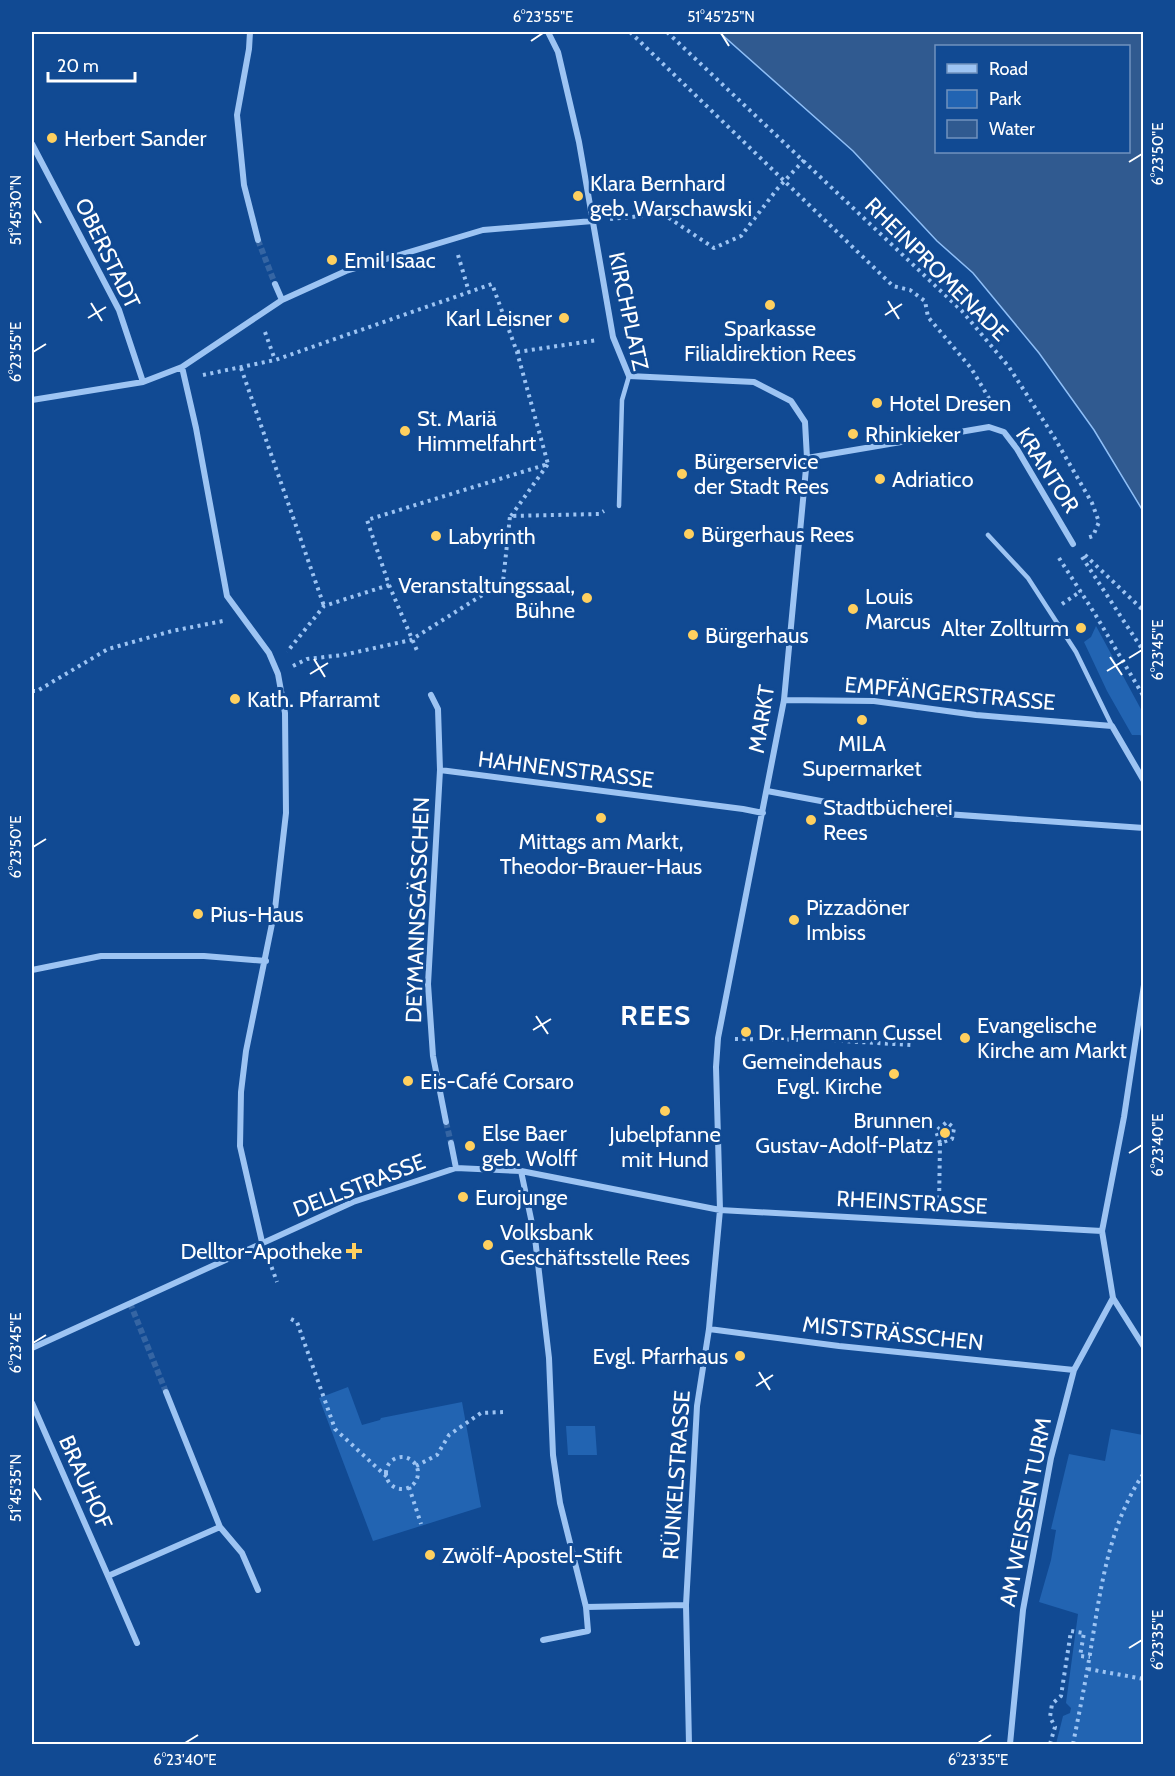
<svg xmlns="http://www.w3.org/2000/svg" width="1175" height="1776" font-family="Cabin,sans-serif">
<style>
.green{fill:#2264b2}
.water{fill:#305a90;stroke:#8fbff7;stroke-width:1.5;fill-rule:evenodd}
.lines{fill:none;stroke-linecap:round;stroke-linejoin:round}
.street-tunnel{stroke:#3565a3;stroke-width:6;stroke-dasharray:6 3;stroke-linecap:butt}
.path{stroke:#9dc4f3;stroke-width:4;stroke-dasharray:3 4.5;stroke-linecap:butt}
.lane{stroke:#9dc4f3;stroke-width:4.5}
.street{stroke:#9dc4f3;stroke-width:6}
.ticks{fill:none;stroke:#fff;stroke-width:2}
.poi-dot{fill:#ffd05f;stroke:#114a93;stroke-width:2}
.labels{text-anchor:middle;stroke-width:6;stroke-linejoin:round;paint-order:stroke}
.poi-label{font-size:22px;fill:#fff;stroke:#114a93;text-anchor:start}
.street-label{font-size:22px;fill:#fff;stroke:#114a93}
.district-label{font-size:28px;font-weight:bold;letter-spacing:1.5px;fill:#fff;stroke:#114a93}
.neatline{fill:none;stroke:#fff;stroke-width:2}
.ticks-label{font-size:15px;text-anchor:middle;fill:#fff}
</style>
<rect width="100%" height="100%" fill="#114a93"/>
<!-- green -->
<path class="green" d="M1096,626L1143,713V737L1140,735H1132L1107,691L1084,642L1091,637Z
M348,1387L362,1425L380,1420L381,1418L462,1402L481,1507L373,1541L319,1398Z
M566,1426H595L597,1455H568Z
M1111,1429L1143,1435V1744H1056L1063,1716L1070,1713L1071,1708L1066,1703L1078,1614L1039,1602L1051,1560L1056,1530L1051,1529L1069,1454L1105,1461Z"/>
<!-- water -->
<path class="water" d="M719,32H1143V511L1094,430L1039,353L973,273L937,241L853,151ZM936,46H1128V152H936Z"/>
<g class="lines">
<!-- street-tunnel -->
<path class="street-tunnel" d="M258,240L275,284
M446,1122L451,1143
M130,1303L166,1392"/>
<!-- path -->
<path class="path" d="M630,32L893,286L910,290L925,301L928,317L971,368L996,410
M667,32L962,311L1009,367L1054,437L1092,503L1099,522L1093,536L1087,538
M610,219L663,214L714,248L741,236L778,188L804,160
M458,255L469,292
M265,332L275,360
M517,352L598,340
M241,368L324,606
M203,375L275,360L492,284L517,352L548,464L367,520L389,585L324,606L287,652
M511,516L548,464
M1085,555L1144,611
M1082,557L1144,652
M1059,558L1095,614L1144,697
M389,585L418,653
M1062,604L1081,591
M293,666L307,659L343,655L411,640L503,582L510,516L599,514L604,511
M32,691H37L108,649L172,631L223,621
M735,1039L826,1040L911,1045
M939,1206L940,1143L952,1139L954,1128L947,1122L936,1131L940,1143
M269,1260L277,1282
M291,1319L297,1322L335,1429L387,1477
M386 1473a16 16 0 1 1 32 0a16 16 0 1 1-32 0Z
M416,1466L437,1455L449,1435L481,1413L503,1412
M409,1487L421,1524
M1088,1669L1144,1679
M1050,1744L1055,1727L1050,1717L1052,1704L1061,1696L1071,1631L1084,1633L1080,1656L1090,1657
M1073,1744C1079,1714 1085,1684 1090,1654C1100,1593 1108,1525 1144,1473"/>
<!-- lane -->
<path class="lane" d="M619,506L622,400L629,376
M988,535L1028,578L1076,652L1112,726"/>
<!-- street -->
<path class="street" d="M250,32L249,49L237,115L244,185L258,240
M548,32L558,52L579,142L613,337L629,376L754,382L791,401L805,422L807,458L784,700L718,1038L716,1067L720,1210L709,1329L697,1406L686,1605L689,1744
M32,144L119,310L143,382
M275,284L282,300
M182,367L196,428L227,596L269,653L278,674L285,713L286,813L275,909L246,1051L241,1092L240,1146L262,1242
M32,400L143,382L182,367L282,300L346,271L483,230L593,221
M807,458L989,427L1004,432L1017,449L1073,544
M431,695L438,709L440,770L743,809L763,813
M784,700L874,701L976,715L1112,726L1144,781
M440,770L428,984L433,1056L446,1122
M767,791L837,804
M846,807L1144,828
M32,970L101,956H204L266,961
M1144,985L1124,1117L1102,1231L1113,1298L1144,1347
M451,1143L456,1168
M521,1171L535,1238L549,1358L553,1455L560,1503L586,1607L588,1631L543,1640
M709,1329L839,1346L1074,1370
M32,1348L353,1202L456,1168L521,1171L720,1210L1102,1231
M166,1392L220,1527
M32,1403L108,1576L220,1527L242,1553L258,1590
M108,1576L137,1643
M586,1607L686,1605
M1010,1744L1023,1610L1051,1458L1074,1370L1113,1298"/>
</g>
<!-- ticks -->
<path class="ticks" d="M721,33L729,46M531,41L543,33M1129,162L1142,154M33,210L41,223M888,301L899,319M91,303L102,321M885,315L902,304M88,318L106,307M33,352L46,344M1110,657L1122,675M1129,658L1142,650M314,659L325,677M1107,671L1125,660M310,674L328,663M33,847L46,839M536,1016L548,1034M533,1030L551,1019M1129,1153L1142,1145M33,1343L46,1335M759,1372L770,1390M756,1386L773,1375M33,1488L41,1500M1129,1648L1142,1640M185,1743L198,1735M978,1743L991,1735"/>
<!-- markers -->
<g class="poi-dot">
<circle cx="52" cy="138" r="6"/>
<circle cx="578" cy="196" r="6"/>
<circle cx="332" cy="260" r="6"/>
<circle cx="770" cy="305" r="6"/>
<circle cx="564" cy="318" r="6"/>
<circle cx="877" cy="403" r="6"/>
<circle cx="405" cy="431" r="6"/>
<circle cx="853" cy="434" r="6"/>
<circle cx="682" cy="474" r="6"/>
<circle cx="880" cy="479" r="6"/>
<circle cx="689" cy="534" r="6"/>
<circle cx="436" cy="536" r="6"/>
<circle cx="587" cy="598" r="6"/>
<circle cx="853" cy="609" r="6"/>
<circle cx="1081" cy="628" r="6"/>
<circle cx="693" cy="635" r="6"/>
<circle cx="235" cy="699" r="6"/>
<circle cx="862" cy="720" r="6"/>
<circle cx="601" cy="818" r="6"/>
<circle cx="811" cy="820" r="6"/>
<circle cx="198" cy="914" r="6"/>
<circle cx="794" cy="920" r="6"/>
<circle cx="746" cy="1032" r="6"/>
<circle cx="965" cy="1038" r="6"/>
<circle cx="894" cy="1074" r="6"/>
<circle cx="408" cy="1081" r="6"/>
<circle cx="665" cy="1111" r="6"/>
<circle cx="945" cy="1133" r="6"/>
<circle cx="470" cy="1146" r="6"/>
<circle cx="463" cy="1197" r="6"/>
<circle cx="488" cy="1245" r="6"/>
<path d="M351 1242h6v6h6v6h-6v6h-6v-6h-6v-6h6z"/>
<circle cx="740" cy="1356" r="6"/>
<circle cx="430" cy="1555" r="6"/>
</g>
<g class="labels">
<!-- poi labels -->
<g class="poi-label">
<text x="64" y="146">Herbert Sander</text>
<text x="590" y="191">Klara Bernhard<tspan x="590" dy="25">geb. Warschawski</tspan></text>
<text x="344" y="268">Emil Isaac</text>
<text x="552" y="326" text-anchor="end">Karl Leisner</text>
<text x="770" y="336" text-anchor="middle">Sparkasse<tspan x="770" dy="25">Filialdirektion Rees</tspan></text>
<text x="889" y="411">Hotel Dresen</text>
<text x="417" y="426">St. Mariä<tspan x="417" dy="25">Himmelfahrt</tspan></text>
<text x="865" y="442">Rhinkieker</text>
<text x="694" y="469">Bürgerservice<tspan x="694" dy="25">der Stadt Rees</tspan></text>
<text x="892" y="487">Adriatico</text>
<text x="701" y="542">Bürgerhaus Rees</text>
<text x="448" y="544">Labyrinth</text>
<text x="575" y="593" text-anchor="end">Veranstaltungssaal,<tspan x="575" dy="25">Bühne</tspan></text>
<text x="865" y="604">Louis<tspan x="865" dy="25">Marcus</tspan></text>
<text x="1069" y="636" text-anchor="end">Alter Zollturm</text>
<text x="705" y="643">Bürgerhaus</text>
<text x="247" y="707">Kath. Pfarramt</text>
<text x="862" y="751" text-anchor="middle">MILA<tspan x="862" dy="25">Supermarket</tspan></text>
<text x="823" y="815">Stadtbücherei<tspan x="823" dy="25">Rees</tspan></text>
<text x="601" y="849" text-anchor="middle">Mittags am Markt,<tspan x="601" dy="25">Theodor-Brauer-Haus</tspan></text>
<text x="806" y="915">Pizzadöner<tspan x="806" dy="25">Imbiss</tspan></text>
<text x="210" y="922">Pius-Haus</text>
<text x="977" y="1033">Evangelische<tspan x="977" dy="25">Kirche am Markt</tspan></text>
<text x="758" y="1040">Dr. Hermann Cussel</text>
<text x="882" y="1069" text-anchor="end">Gemeindehaus<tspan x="882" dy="25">Evgl. Kirche</tspan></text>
<text x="420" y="1089">Eis-Café Corsaro</text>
<text x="933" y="1128" text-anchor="end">Brunnen<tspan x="933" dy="25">Gustav-Adolf-Platz</tspan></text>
<text x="482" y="1141">Else Baer<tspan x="482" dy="25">geb. Wolff</tspan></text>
<text x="665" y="1142" text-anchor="middle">Jubelpfanne<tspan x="665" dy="25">mit Hund</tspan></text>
<text x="475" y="1205">Eurojunge</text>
<text x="500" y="1240">Volksbank<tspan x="500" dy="25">Geschäftsstelle Rees</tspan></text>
<text x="342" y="1259" text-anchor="end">Delltor-Apotheke</text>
<text x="728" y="1364" text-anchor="end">Evgl. Pfarrhaus</text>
<text x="442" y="1563">Zwölf-Apostel-Stift</text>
</g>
<!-- street labels -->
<g class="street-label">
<text transform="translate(108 253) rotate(64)" y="8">OBERSTADT</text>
<text transform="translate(937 269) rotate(45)" y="8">RHEINPROMENADE</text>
<text transform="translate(629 311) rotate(78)" y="8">KIRCHPLATZ</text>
<text transform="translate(1048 470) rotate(57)" y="8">KRANTOR</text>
<text transform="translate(950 693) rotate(5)" y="8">EMPFÄNGERSTRASSE</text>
<text transform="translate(761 719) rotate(-81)" y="8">MARKT</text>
<text transform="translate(566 769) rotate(7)" y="8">HAHNENSTRASSE</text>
<text transform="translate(417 910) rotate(-88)" y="8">DEYMANNSGÄSSCHEN</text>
<text transform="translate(359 1185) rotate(-21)" y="8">DELLSTRASSE</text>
<text transform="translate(912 1202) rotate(3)" y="8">RHEINSTRASSE</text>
<text transform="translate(893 1333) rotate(6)" y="8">MISTSTRÄSSCHEN</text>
<text transform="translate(676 1475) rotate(-86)" y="8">RÜNKELSTRASSE</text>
<text transform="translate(86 1482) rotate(66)" y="8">BRAUHOF</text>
<text transform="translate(1025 1512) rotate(-79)" y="8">AM WEISSEN TURM</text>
</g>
<!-- district labels -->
<g class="district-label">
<text x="656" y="1025">REES</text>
</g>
</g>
<!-- border -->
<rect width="1175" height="1776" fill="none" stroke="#114a93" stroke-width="66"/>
<!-- legend -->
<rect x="935" y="45" width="195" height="108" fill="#114a93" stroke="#7092be" stroke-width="1.5"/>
<rect x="947" y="64" width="30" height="9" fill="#9dc4f3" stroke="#7092be" stroke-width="1.5"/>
<text x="989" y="75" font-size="18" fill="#ffffff">Road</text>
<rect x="947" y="90" width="30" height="18" fill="#2264b2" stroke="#7092be" stroke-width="1.5"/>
<text x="989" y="105" font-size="18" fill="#ffffff">Park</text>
<rect x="947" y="120" width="30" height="18" fill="#305a90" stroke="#7092be" stroke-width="1.5"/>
<text x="989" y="135" font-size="18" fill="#ffffff">Water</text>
<!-- scale -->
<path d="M48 72v9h87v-9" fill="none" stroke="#ffffff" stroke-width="3"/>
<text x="57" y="72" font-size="18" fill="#ffffff" stroke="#114a93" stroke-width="4.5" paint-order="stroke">20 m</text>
<rect x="33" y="33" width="1109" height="1710" class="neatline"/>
<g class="ticks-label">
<text x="543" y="22">6°23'55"E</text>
<text x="721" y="22">51°45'25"N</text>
<text transform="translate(1158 154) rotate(-90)" y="5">6°23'50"E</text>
<text transform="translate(16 210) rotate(-90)" y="5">51°45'30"N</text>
<text transform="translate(16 352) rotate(-90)" y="5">6°23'55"E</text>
<text transform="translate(1158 650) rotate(-90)" y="5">6°23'45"E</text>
<text transform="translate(16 847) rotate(-90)" y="5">6°23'50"E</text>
<text transform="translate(1158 1145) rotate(-90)" y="5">6°23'40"E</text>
<text transform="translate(16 1343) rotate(-90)" y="5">6°23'45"E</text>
<text transform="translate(16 1488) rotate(-90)" y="5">51°45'35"N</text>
<text transform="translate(1158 1640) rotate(-90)" y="5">6°23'35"E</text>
<text x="185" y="1765">6°23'40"E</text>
<text x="978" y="1765">6°23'35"E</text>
</g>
</svg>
